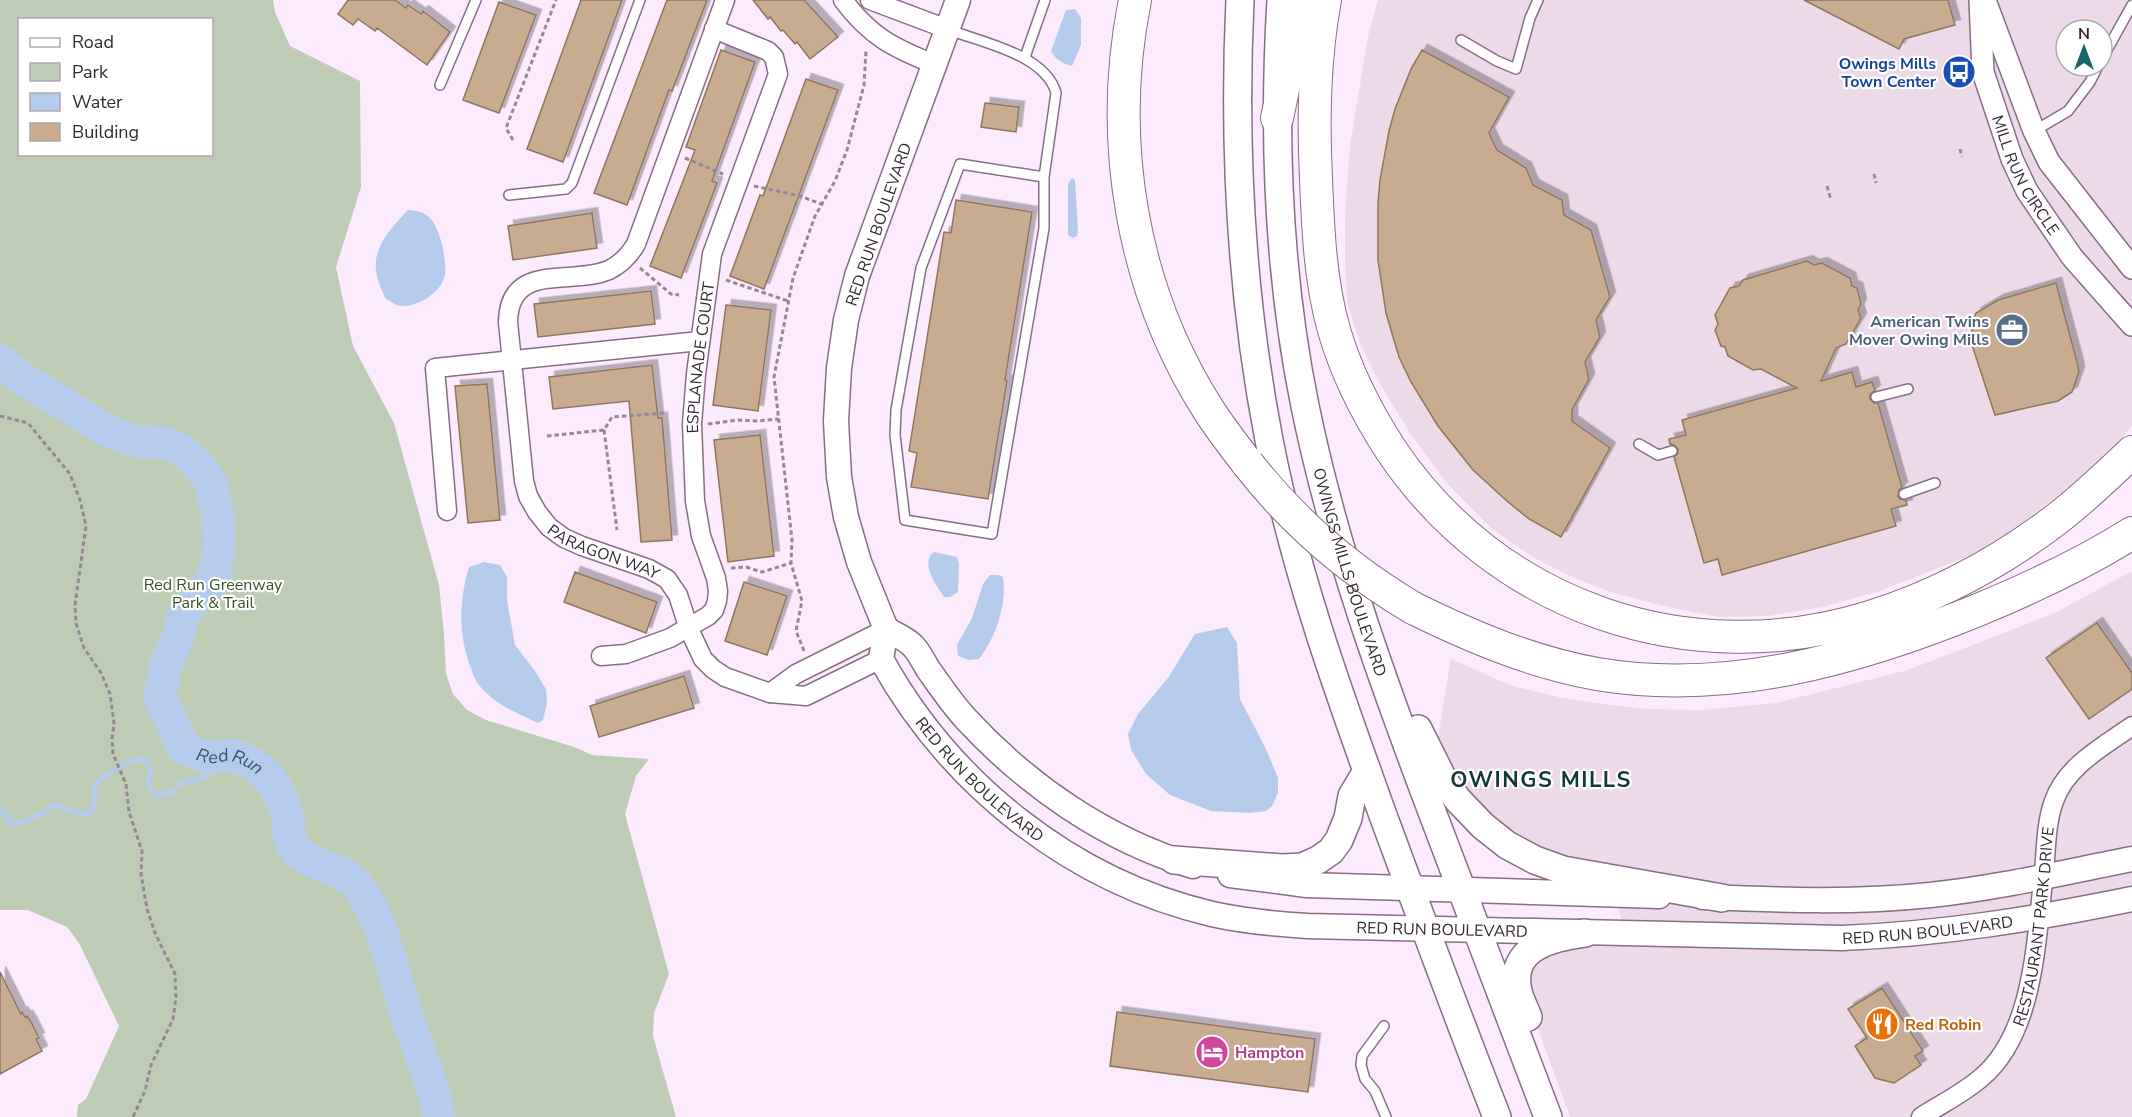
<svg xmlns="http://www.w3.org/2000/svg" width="2132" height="1117" font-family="'Nunito Sans',sans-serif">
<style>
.commercial{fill:#eddae8;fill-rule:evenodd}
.green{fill:#beccb6;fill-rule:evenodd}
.water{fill:#b5cbeb}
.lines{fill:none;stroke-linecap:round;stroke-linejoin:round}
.stream{stroke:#b5cbeb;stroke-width:5}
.river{stroke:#b5cbeb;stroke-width:33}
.building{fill:#c9ab90;stroke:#8f765e;stroke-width:1.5;filter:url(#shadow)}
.service-casing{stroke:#876e86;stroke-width:12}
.minor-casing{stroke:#876e86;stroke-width:21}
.tertiary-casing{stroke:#876e86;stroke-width:24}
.secondary-casing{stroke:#876e86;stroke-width:27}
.primary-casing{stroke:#876e86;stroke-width:30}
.motorway-casing{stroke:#876e86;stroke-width:34}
.path{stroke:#958794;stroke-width:3;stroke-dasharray:4.5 3;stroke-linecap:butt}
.service{stroke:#fff;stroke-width:9}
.minor{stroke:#fff;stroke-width:18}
.tertiary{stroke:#fff;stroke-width:21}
.secondary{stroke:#fff;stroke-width:24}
.primary{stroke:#fff;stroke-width:27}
.motorway{stroke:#fff;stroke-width:32}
.motorway-bridge-casing{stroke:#876e86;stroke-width:34;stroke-linecap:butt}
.motorway-bridge{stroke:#fff;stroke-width:32}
.labels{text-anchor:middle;stroke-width:4.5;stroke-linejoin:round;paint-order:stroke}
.transit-label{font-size:16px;font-weight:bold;fill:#164399;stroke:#fff;text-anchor:end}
.street-label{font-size:16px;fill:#342933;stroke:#fff}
.service-label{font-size:16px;font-weight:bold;fill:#4e5e75;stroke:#fff;text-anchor:end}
.park-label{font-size:16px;fill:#365323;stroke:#fff}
.food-label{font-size:16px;font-weight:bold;fill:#c56008;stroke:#fff;text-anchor:start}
.hotel-label{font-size:16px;font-weight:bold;fill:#b23c85;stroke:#fff;text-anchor:start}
.water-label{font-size:18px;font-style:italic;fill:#34527d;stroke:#fff}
.district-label{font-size:22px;font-weight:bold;letter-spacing:1.5px;fill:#133639;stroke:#fff}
</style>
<defs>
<filter id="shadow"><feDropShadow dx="5.5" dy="-5.5" stdDeviation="0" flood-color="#0004"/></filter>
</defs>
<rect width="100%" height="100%" fill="#fcebfc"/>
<!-- commercial -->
<path class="commercial" d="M1378,0H2132V426L2123,437L2080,478L2017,527L1974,554L1877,592L1823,607L1768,616L1719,617L1668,607L1614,593L1576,579L1531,556L1491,528L1445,481L1410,433L1380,384L1360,344L1348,305L1345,267V215L1350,146L1368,37ZM2066,30H2102V66H2066Z
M2132,571V1117H1570L1529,1004L1528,977L1541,956L1562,946L1627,942L1609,870L1534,847L1507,831L1482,810L1436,750L1451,659L1512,686L1563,698L1611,705L1649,709L1701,710L1776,703L1908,670L2055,613Z"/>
<!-- green -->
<path class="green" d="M0,0H273L275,12L290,46L360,81L361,187L336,267L353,346L394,423L439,585L444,634L446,674L453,694L467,710L486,720L574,747L592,755L649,759L636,776L625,814L669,974L654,1013L653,1036L676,1117H77L78,1105L86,1099L119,1026L79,943L67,927L28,910H0ZM20,20H212V154H20Z"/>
<!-- water -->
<path class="water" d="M1075,9L1081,18V45L1072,66C1063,64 1055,59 1051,51L1066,10Z
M1072,178L1075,180L1078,232L1077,236L1073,238L1068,235V184Z
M408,210C416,210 423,212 429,217C440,226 447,261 445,275C441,293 419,306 402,306C396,306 390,301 385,298C382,290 377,280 376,271C373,246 392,227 408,210Z
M934,552L957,557L959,564L958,592L950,597H944C937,586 919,563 934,552Z
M484,562L500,565L507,577V600L515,645L535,671L546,689L547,703L543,720L538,723C516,713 494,704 479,685C475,681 473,674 471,668C458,636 459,600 469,567Z
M990,575H998L1003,577C1007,604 996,638 979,659L969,660L958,656L957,645L972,618L983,584Z
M1227,627L1237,643L1240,699L1266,749L1278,778V793L1272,806L1266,811L1251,813L1211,811L1170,795L1146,774L1131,750L1128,734L1138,714L1168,678L1195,634Z"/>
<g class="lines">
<!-- stream -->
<path class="stream" d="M0,809L13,824L30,820L56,805C73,810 71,815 91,813L95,802V784C111,773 127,757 146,760L151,770L148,782L155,796L171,793L181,783L203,777L214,770L229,754"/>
<!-- river -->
<path class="river" id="s1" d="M0,360L23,379L108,431L139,442L165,443L180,449L198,465L212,485L218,519L219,547L214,577L183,614L178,638L166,663L160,698L184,748C191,751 201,756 209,757C215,758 222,755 227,755C235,755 247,760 253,764C272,777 284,797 288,820C289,826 288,836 291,842C303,868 338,863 355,883C384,917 392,972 406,1013C417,1048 433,1081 439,1117"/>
</g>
<!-- building -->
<path class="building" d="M348,0H395L406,8L408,5L421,14L423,11L450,32L427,65L377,28L375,31L358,19L353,25L338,14Z
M581,0H622L563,162L527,149Z
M667,0H707L672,91L669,90L627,205L594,193Z
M753,0H804L838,37L810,59L797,42L795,44L783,30L781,31L770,17L768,19Z
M1804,0H1948L1955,25L1904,39L1899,49Z
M499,2L536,15L499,113L463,100Z
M721,50L755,62L712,181L717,183L681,278L650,266L695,150L686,147Z
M1422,50L1509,97L1489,133L1497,150L1526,168L1533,185L1562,200L1564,215L1591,230L1610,297L1596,320L1600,337L1585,362L1589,379L1572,410V421L1610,448L1561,537L1529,519L1508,502L1473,470L1438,426L1411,382L1399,357L1386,313L1378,260V203L1380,180L1389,131L1395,109L1411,69Z
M806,79L838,90L764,289L730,276L760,195L763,196Z
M985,103L1019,107L1016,132L981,127Z
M956,200L1032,212L1005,380L1007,381L988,499L911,487L917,453L909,451L944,232L951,233Z
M592,213L597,248L513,260L508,226Z
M1807,261L1814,265L1822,263L1850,278L1852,286L1857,288L1861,304L1858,310L1861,318L1846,344L1836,348L1821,381L1852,372L1856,387L1872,382L1875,390L1870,395V399L1874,403H1878L1902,487L1899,490L1898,496L1900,499L1906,500L1907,505L1891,509L1896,526L1722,575L1718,559L1704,563L1674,457L1678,453V449L1674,445L1670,444L1669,439L1686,435L1682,420L1797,388L1761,369L1753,370L1728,356L1725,347L1721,346L1715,330L1718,324L1715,315L1730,288L1739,286L1743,280Z
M2056,283L2077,362L2079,372L2072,392L2058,401L1995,415L1972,345V323L1976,313L1998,300Z
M651,291L655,324L538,337L534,304Z
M726,305L771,310L758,411L713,405Z
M652,365L658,418H662L672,540L641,542L629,401L553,409L549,377Z
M487,384L500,520L468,523L455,386Z
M760,435L774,556L728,562L714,440Z
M575,572L657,602L646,633L564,602Z
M744,582L787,596L767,655L725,641Z
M2097,623L2132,673V689L2089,719L2046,658Z
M684,676L694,708L599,737L590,706Z
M0,972L21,1014L22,1012L25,1017L27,1016L31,1022L39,1038L36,1039L42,1051L0,1074Z
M1882,988L1923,1051L1915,1056L1921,1065L1894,1083L1875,1078L1855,1046L1867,1038L1848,1009Z
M1117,1012L1315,1039L1308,1092L1110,1066Z"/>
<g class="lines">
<defs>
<path id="service" d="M949,30C982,42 1046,55 1056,93L1044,177
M1461,40L1497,61L1516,69L1530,18L1538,0
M1025,57L1045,0
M2102,59L2132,5
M440,85L476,0
M2034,131L2068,111L2090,82L2098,66
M960,164L1044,177V228L992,534L905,520L895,435L896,410L921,268Z
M509,195L566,189L572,183L640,0
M1876,397L1908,389
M1639,444L1658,455L1672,451
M1904,494L1935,483
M1384,1026L1362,1056L1361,1065L1365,1079L1375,1091L1386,1117"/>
<g id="minor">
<path id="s2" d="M725,0L636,244C629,256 621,264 609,270C572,286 509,261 508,322L524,481L528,496L537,512L549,527L564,538L582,546L649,569L667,579L678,595L689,629L703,659L713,669L725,677L770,693L806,696L881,659"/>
<path d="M843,0C870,36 893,48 934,64"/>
<path d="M870,0L947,29"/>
<path d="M447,511L435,368L700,341"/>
<path id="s3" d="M601,656L626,654L670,638L708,616L714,610L717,601L718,591L716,578L701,536L695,501L692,424L696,374L712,254L778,74L774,57L768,51L714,29"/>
<path d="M770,693L796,674L886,629"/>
<path id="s4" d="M1921,1117C1941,1104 1964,1093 1982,1077C2035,1032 2036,937 2044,873C2046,850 2046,822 2054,801C2066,766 2104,746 2132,726"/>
</g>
<g id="tertiary">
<path id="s5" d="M1980,0L1983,72L2012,159L2027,191L2072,257L2132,325"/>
<path d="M1986,3L2034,131L2049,162L2132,268"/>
</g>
<g id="secondary">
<path id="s6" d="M958,0L857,276L846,320L839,368L836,421L839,477L846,517L859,562L886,629L881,659C950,784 1071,881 1212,914C1243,921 1275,924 1307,926L1842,938C1942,934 2034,919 2132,899"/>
<path d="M886,629C894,634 907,639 913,646C919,652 923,661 928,669C940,686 952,704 966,719C1028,786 1106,840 1193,866"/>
<path d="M1230,875L1307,885L1659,896"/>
<path d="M1703,897C1779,900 1855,903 1930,895C1998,888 2065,872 2132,859"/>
</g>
<g id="primary">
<path d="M1240,0C1233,148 1241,295 1269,440C1294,570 1339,694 1384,818C1421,918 1458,1018 1497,1117"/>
<path id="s7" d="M1281,0C1273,135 1278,274 1305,406C1334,548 1383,682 1434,817C1472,917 1510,1017 1548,1117"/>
<path d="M1418,729L1444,781L1458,800L1483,826L1507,845L1535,860L1563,870L1722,898"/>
<path d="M1174,860L1282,868L1302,867L1318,860L1331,851L1339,840L1348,818L1352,796L1367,771"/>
<path d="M1528,1017C1525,1009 1520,1000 1518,991C1508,947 1553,937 1585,933"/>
</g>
<path id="motorway" d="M1135,0C1107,139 1131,288 1208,409C1220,428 1234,446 1248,464
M1325,0C1314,59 1313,119 1316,179C1318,229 1320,281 1334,330C1346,372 1367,413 1391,450C1497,608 1689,673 1870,617C1937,596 2002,561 2058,518C2084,498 2108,475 2132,452
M1277,118L1302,0
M1413,608C1472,637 1531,662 1597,674C1727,696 1858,659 1978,610C2031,588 2083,564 2132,533"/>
</defs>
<!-- service casing -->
<use href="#service" class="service-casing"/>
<!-- minor casing -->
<use href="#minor" class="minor-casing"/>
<!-- tertiary casing -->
<use href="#tertiary" class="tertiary-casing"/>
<!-- secondary casing -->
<use href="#secondary" class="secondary-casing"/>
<!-- primary casing -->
<use href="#primary" class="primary-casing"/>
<!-- motorway casing -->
<use href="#motorway" class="motorway-casing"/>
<!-- path -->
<path class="path" d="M513,140L506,128L556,0
M1960,149L1962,157
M685,158L723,174
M1874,174L1876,183
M754,186L800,196L821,204
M1827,186L1831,200
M640,268L671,294L679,295
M726,280L788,301
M0,416L28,423L70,474L80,500L86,526L75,605L76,623L84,648L101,673L110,694L114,723L112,739L113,754L126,784L129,812L142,851L141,874L147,909L155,933L175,974L176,997L173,1019L151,1065L145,1091L133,1117
M708,424L738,420L757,421L778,419
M604,430L617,530
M547,436L604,430L612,417L665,413
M731,568L746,567L762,572L791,563
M804,651L796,631L802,601L791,563L792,540L774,377L793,278L815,216L835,181L847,150L864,85L866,51"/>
<!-- service -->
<use href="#service" class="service"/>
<!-- minor -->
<use href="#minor" class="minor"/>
<!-- tertiary -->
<use href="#tertiary" class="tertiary"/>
<!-- secondary -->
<use href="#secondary" class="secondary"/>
<!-- primary -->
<use href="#primary" class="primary"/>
<!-- motorway -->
<use href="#motorway" class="motorway"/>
<defs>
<path id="motorway-bridge" d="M1248,464C1294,523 1349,570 1413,608"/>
</defs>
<!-- motorway-bridge casing -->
<use href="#motorway-bridge" class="motorway-bridge-casing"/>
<!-- motorway-bridge -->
<use href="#motorway-bridge" class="motorway-bridge"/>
</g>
<!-- icons -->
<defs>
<symbol id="bus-disc" viewBox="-11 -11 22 22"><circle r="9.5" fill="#1a4fb4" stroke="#fff"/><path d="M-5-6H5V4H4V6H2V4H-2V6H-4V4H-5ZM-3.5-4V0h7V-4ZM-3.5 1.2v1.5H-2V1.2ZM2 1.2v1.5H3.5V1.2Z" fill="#fff"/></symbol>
<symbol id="office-disc" viewBox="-11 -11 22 22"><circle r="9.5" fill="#5c6f8a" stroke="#fff"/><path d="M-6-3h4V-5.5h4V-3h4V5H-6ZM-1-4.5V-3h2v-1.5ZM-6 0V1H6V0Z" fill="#fff"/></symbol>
<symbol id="restaurant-disc" viewBox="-11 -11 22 22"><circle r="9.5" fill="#e8710a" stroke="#fff"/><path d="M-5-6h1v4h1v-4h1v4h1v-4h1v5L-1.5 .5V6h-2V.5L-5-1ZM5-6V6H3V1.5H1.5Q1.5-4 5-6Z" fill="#fff"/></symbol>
<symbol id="hotel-disc" viewBox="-11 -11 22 22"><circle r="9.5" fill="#d1479c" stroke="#fff"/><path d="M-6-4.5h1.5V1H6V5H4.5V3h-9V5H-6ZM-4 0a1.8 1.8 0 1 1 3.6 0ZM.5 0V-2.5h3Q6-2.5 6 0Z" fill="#fff"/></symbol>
</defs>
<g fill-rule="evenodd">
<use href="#bus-disc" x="1940" y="53" width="38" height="38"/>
<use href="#office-disc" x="1993" y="311" width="38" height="38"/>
<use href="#restaurant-disc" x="1863" y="1005" width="38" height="38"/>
<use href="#hotel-disc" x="1193" y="1033" width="38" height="38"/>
</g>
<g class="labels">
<!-- transit labels -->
<g class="transit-label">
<text x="1936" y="69">Owings Mills<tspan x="1936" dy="18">Town Center</tspan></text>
</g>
<!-- street labels -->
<g class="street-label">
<text dy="6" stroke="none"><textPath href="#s5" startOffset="184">MILL RUN CIRCLE</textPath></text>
<text transform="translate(878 224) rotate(-71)" y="6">RED RUN BOULEVARD</text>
<text dy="6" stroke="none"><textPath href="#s3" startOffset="381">ESPLANADE COURT</textPath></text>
<text dy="6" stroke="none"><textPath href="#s2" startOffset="699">PARAGON WAY</textPath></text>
<text dy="6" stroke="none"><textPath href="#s7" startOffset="580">OWINGS MILLS BOULEVARD</textPath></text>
<text dy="6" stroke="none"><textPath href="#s6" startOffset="844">RED RUN BOULEVARD</textPath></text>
<text dy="6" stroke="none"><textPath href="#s4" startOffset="237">RESTAURANT PARK DRIVE</textPath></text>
<text dy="6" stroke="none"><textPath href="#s6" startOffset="1834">RED RUN BOULEVARD</textPath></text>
<text dy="6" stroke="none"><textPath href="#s6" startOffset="1348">RED RUN BOULEVARD</textPath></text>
</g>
<!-- service labels -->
<g class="service-label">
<text x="1989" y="327">American Twins<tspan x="1989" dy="18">Mover Owing Mills</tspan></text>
</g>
<!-- park labels -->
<g class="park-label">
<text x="213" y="590">Red Run Greenway<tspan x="213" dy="18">Park &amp; Trail</tspan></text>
</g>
<!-- food labels -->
<g class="food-label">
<text x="1905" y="1030">Red Robin</text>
</g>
<!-- hotel labels -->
<g class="hotel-label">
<text x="1235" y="1058">Hampton</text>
</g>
<!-- water labels -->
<g class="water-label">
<text dy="6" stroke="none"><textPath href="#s1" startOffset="586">Red Run</textPath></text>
</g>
<!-- district labels -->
<g class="district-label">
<text x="1541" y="787">OWINGS MILLS</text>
</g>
</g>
<!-- legend -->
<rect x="18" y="18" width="195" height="138" fill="#ffffff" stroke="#aea9ad" stroke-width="1.5"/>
<rect x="30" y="38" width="30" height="9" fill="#ffffff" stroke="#aea9ad" stroke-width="1.5"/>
<text x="72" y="48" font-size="18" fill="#342933">Road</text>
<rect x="30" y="63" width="30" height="18" fill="#beccb6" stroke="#aea9ad" stroke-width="1.5"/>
<text x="72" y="78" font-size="18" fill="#342933">Park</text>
<rect x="30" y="93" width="30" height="18" fill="#b5cbeb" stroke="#aea9ad" stroke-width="1.5"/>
<text x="72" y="108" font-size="18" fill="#342933">Water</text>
<rect x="30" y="123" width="30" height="18" fill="#c9ab90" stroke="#aea9ad" stroke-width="1.5"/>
<text x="72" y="138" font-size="18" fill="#342933">Building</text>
<!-- north arrow -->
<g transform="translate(2084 48)"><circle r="28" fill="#ffffff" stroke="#aea9ad" stroke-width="1.5"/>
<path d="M0-4.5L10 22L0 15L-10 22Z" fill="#18666c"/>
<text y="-9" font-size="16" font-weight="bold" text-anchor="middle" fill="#342933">N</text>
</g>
</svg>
